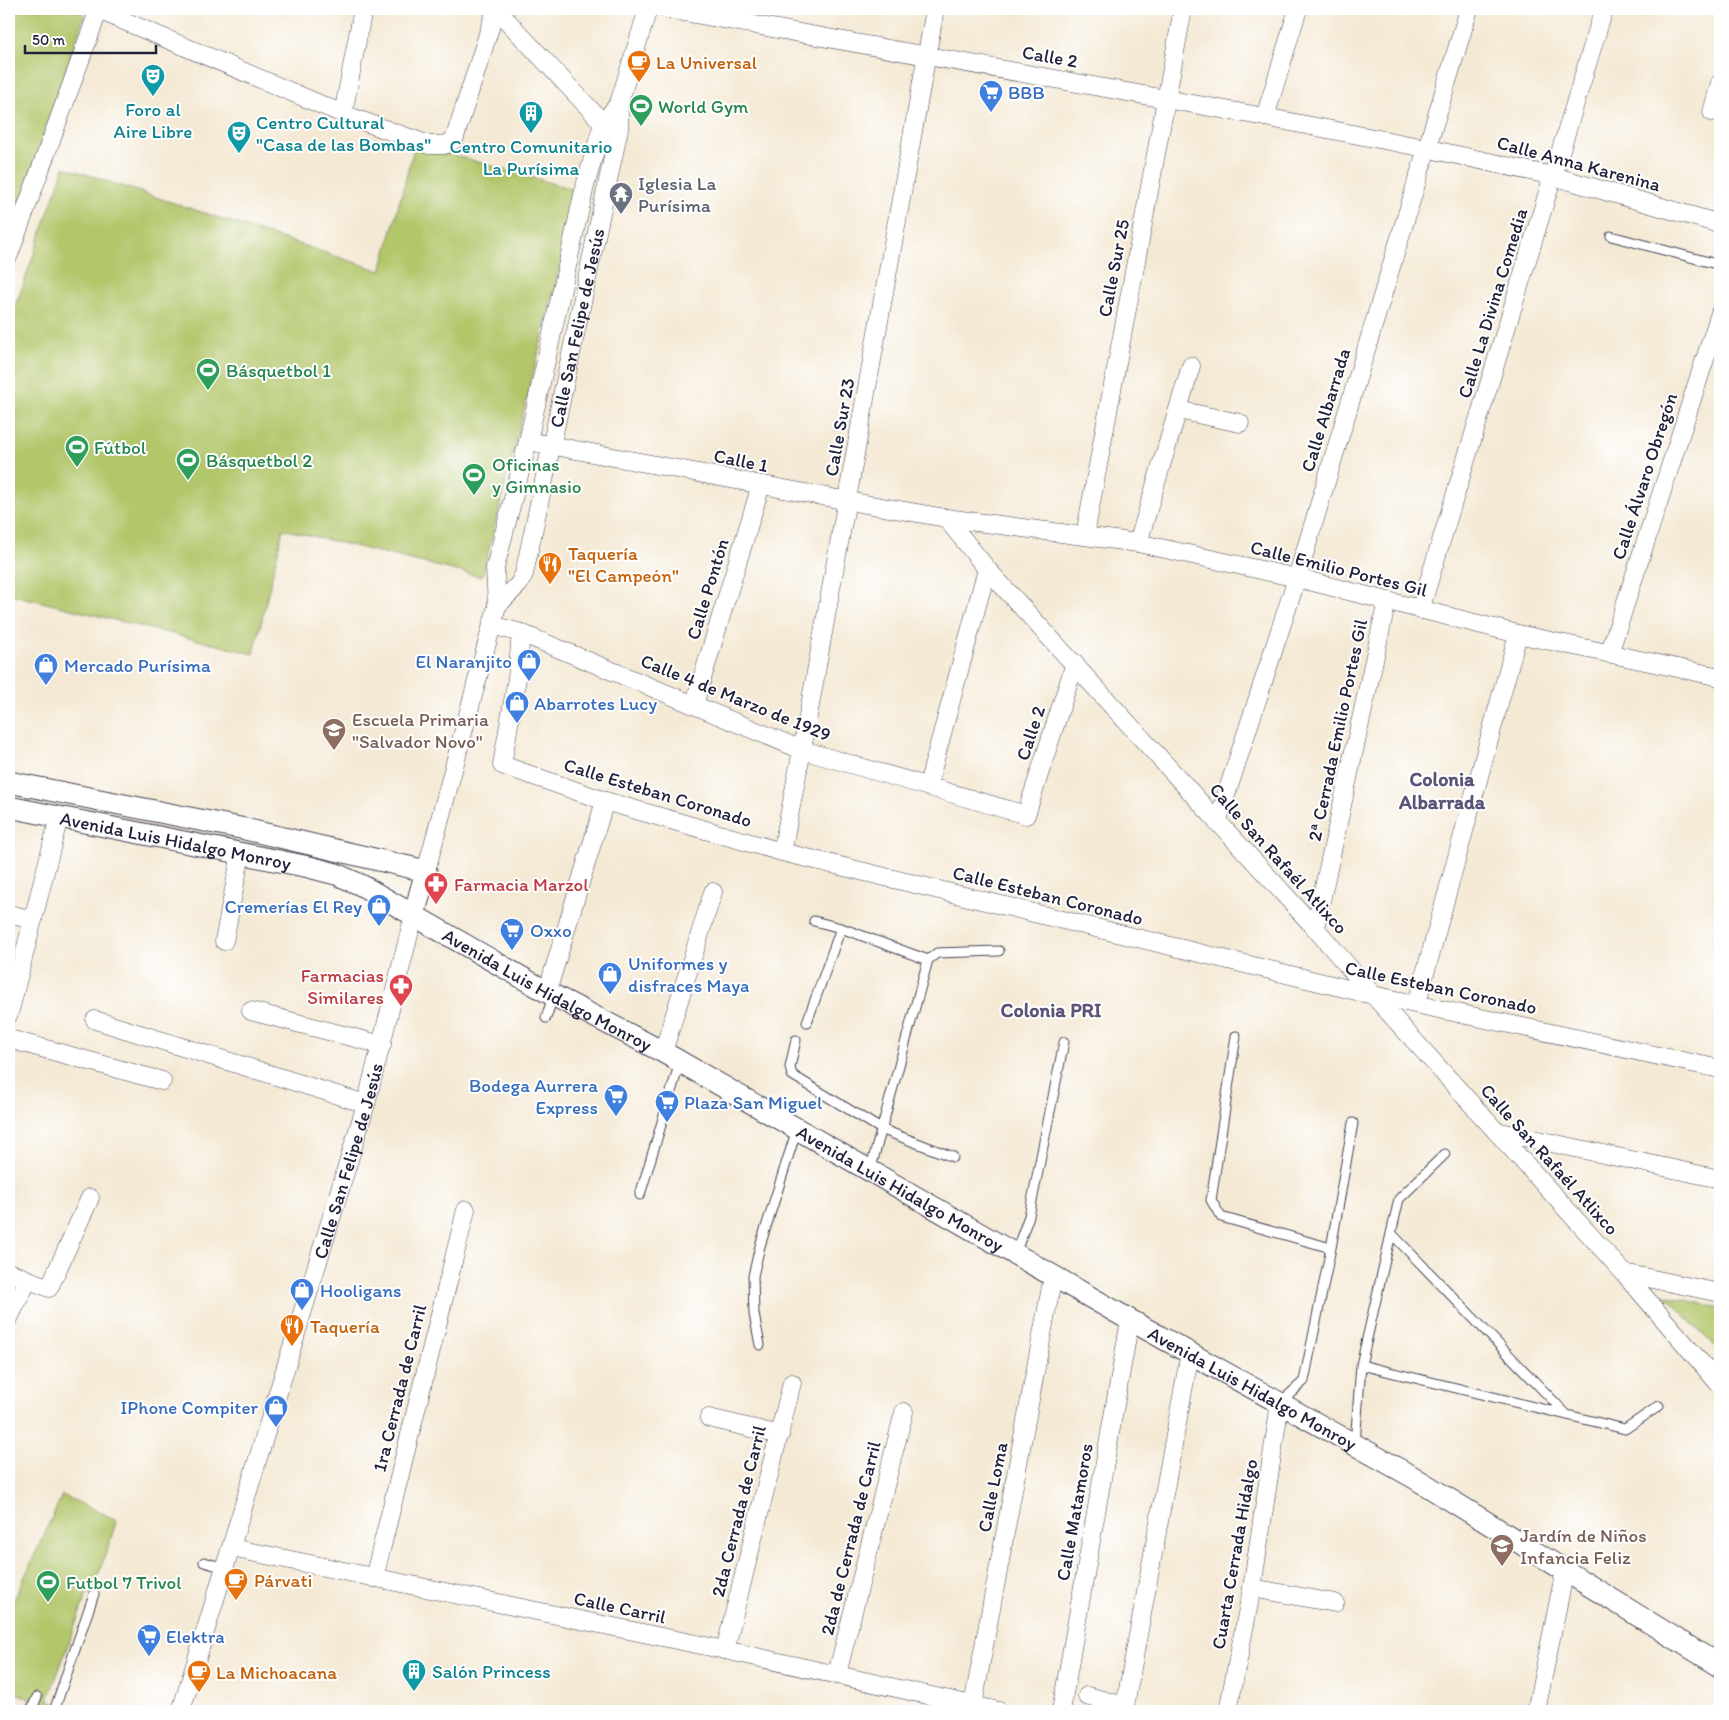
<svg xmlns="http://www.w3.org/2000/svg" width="1729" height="1720" font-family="Itim,sans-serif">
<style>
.green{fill:#b2c66a;stroke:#6a7452}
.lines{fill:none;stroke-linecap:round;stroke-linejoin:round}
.service-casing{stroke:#424052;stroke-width:11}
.minor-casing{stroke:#424052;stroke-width:19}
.tertiary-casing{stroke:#424052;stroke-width:23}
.service{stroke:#fff;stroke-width:9}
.minor{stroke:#fff;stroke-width:18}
.tertiary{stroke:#fff;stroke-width:21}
.labels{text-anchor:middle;stroke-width:4;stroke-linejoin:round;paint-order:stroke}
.street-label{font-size:19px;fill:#22223b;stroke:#fff}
.food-label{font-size:19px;fill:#c56008;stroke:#fff;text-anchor:start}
.shop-label{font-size:19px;fill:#366cbe;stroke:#fff;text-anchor:start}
.leisure-label{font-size:19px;fill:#27864d;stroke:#fff;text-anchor:start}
.culture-label{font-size:19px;fill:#0d838f;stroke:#fff}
.worship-label{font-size:19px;fill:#5b616d;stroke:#fff;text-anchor:start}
.education-label{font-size:19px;fill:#785e54;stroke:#fff;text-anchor:start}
.health-label{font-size:19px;fill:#be3a42;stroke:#fff;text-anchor:start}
.neighbourhood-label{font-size:20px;font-weight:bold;fill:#5c5477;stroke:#fff}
</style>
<rect width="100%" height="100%" fill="#fff"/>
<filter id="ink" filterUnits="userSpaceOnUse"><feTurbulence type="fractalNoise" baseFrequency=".02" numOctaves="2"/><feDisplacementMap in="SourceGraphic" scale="10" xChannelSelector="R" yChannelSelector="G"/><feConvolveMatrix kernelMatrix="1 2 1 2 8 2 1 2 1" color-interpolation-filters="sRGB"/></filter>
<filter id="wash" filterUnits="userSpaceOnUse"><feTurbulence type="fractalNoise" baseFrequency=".0096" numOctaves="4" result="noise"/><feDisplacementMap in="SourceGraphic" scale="20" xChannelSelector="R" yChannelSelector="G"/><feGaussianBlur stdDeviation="1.12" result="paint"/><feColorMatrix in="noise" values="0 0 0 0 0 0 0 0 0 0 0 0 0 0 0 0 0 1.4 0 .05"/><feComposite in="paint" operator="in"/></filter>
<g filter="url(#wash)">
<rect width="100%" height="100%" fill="#f4e9d4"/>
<!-- green -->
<path class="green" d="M9,9H71L85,14L9,235Z
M415,144L579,191L482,577L283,529L254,654L9,594V320L21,291L64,167L381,271Z
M1665,1295L1720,1308V1351Z
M62,1495L117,1520L92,1594L87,1593L48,1700L55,1703L53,1711H24L30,1699L9,1690V1611Z"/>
</g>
<g filter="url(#ink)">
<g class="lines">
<defs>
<path id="service" d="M1611,236L1720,265
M814,921L841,928L928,960
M546,1018L553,996
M807,1022L841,928
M1236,1036L1211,1200L1221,1217L1331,1248
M796,1040L790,1067L792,1075L881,1129L953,1157
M870,1171L928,960L937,953L999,951
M640,1195L680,1062
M1391,1233L1566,1414
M1015,1254L1029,1216L1064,1042
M760,1345L754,1314L753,1276L760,1246L797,1129
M1361,1365L1625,1429L1659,1406
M1280,1403L1304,1381L1331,1248L1353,1123
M1355,1444L1361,1365L1399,1199L1445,1154
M204,1562L225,1568
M31,1711L37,1697
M54,1711L94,1594"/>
<g id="minor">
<path d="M96,9L343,114L429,145H445L454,140L496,9"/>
<path d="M496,9L603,123L613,127"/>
<path d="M667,9L1265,117L1425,148L1553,176L1720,224"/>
<path d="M1712,112L1720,83"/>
<path d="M343,114L363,9"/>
<path d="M1265,117L1298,9"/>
<path d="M9,255L99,9"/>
<path d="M1178,410L1240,423"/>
<path d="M528,441L848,501L946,518L1138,543L1297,578L1518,634L1720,677"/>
<path d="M946,518L987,569L1315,928L1373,995L1624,1273L1720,1385"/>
<path d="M1085,535L1183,9"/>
<path d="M1138,543L1191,366"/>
<path id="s1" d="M497,606L519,584L524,574L619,129V103L648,9"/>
<path d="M1420,610L1604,9"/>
<path d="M492,625L521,633L802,750L1026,815L1075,663"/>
<path d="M521,633L517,678L502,765L605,801L782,852L1373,995L1720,1069"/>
<path d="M1609,654L1720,313"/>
<path d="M694,705L761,485"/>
<path d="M928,785L987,569"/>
<path d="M1217,823L1297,578L1469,9"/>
<path d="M782,852L802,750L935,9"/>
<path d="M426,871L497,606L495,568L528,441L585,186L603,123L619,103"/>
<path d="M9,914L33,920"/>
<path d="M1315,928L1387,601"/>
<path d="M224,941L241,853"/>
<path d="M547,992L605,801"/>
<path d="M1417,1003L1518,634"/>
<path d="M251,1011L382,1045"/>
<path d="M9,1014L59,817"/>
<path d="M95,1020L366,1104"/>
<path d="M9,1039L162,1081"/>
<path d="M663,1052L713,892"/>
<path d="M1496,1131L1720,1179"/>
<path d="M9,1272L49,1288L90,1198"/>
<path d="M1624,1273L1720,1293"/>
<path d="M9,1318L28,1280"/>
<path d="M709,1418L780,1435"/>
<path d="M232,1548L725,1650L999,1711"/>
<path d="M374,1578L466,1210"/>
<path d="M1252,1588L1335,1603"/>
<path d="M725,1650L792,1383"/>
<path d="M837,1674L904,1412"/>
<path d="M1087,1696L1125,1706L1190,1353"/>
<path d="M973,1705L1053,1276"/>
<path id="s2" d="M181,1711L366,1104L414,915"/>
<path d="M1061,1711L1130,1320"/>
<path d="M1228,1711L1252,1588L1280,1403"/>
<path d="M1536,1711L1565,1570"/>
</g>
<g id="tertiary">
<path d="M9,782L245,829L426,871L414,915"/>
<path id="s3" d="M9,807L309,867L336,874L361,885L547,992L663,1052L1130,1320L1413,1477L1720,1666"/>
</g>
</defs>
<!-- service casing -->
<use href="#service" class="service-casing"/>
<!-- minor casing -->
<use href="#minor" class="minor-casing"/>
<!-- tertiary casing -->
<use href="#tertiary" class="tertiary-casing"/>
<!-- service -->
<use href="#service" class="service"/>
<!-- minor -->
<use href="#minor" class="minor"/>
<!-- tertiary -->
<use href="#tertiary" class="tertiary"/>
</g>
</g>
<!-- icons -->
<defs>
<symbol id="cafe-pin" viewBox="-11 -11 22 30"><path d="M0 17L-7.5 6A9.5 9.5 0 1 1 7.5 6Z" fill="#e8710a" stroke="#fff"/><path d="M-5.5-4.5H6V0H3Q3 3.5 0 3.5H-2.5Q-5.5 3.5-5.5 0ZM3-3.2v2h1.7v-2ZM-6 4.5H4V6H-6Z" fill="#fff"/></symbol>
<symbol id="theatre-pin" viewBox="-11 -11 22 30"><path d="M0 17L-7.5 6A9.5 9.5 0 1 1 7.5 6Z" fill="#0f9aa8" stroke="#fff"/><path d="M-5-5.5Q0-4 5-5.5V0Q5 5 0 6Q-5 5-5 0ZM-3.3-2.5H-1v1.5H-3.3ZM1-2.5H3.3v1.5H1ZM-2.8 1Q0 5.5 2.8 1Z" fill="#fff"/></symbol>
<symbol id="supermarket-pin" viewBox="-11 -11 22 30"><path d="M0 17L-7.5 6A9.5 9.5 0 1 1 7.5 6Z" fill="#3f7fe0" stroke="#fff"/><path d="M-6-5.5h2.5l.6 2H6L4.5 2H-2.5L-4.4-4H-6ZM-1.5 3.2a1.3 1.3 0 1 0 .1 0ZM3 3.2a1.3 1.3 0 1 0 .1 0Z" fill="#fff"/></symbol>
<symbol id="stadium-pin" viewBox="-11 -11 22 30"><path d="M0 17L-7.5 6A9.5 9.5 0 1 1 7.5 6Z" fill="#2e9e5b" stroke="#fff"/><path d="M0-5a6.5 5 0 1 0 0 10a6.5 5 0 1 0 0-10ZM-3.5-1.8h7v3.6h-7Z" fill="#fff"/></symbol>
<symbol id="building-pin" viewBox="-11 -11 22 30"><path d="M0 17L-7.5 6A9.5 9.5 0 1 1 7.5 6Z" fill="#0f9aa8" stroke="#fff"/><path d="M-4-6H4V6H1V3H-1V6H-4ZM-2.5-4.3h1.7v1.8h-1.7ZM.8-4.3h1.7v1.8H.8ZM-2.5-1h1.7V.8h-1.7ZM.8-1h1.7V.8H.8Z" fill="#fff"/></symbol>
<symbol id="temple-pin" viewBox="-11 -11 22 30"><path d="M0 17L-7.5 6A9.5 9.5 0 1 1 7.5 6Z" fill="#6b7280" stroke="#fff"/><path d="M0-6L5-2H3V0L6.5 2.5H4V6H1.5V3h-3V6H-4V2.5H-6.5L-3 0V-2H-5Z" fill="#fff"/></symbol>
<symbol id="restaurant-pin" viewBox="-11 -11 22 30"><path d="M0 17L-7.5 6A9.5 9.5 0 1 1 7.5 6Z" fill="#e8710a" stroke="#fff"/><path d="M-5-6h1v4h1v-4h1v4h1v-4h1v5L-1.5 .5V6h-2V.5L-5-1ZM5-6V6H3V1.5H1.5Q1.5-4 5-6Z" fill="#fff"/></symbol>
<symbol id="shop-pin" viewBox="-11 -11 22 30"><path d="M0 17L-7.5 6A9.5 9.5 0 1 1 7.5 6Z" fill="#3f7fe0" stroke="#fff"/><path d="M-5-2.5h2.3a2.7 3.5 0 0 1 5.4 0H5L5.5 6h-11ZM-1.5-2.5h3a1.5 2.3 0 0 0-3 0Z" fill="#fff"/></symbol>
<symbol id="school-pin" viewBox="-11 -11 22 30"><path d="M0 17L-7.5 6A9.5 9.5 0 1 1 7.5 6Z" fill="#8d6e63" stroke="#fff"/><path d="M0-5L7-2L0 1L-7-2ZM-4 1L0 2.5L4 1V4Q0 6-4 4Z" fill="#fff"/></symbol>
<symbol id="pharmacy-pin" viewBox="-11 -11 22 30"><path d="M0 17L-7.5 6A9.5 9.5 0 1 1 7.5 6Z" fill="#e0444e" stroke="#fff"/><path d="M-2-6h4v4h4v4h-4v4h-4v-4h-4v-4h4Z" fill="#fff"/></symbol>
</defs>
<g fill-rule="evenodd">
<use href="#cafe-pin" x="625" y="48" width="28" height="38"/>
<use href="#theatre-pin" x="139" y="62" width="28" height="38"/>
<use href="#supermarket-pin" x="977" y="78" width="28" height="38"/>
<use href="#stadium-pin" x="627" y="92" width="28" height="38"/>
<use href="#building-pin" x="517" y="99" width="28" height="38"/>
<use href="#theatre-pin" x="225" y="119" width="28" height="38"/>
<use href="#temple-pin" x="607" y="180" width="28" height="38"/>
<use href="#stadium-pin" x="194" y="356" width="28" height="38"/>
<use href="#stadium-pin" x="63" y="433" width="28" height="38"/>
<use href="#stadium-pin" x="174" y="446" width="28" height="38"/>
<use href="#stadium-pin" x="460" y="461" width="28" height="38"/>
<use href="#restaurant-pin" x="536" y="550" width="28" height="38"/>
<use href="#shop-pin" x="515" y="647" width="28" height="38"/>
<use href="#shop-pin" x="32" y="651" width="28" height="38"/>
<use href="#shop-pin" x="503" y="689" width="28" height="38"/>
<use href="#school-pin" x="320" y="716" width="28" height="38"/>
<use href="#pharmacy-pin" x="422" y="870" width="28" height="38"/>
<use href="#shop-pin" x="365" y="892" width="28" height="38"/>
<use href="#supermarket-pin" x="498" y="916" width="28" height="38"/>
<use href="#shop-pin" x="596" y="960" width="28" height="38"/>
<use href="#pharmacy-pin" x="387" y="972" width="28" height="38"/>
<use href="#supermarket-pin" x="602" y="1082" width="28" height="38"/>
<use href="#supermarket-pin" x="653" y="1088" width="28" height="38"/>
<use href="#shop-pin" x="288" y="1276" width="28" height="38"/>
<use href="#restaurant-pin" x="278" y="1312" width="28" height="38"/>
<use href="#shop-pin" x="262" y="1393" width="28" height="38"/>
<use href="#school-pin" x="1488" y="1532" width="28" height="38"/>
<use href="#cafe-pin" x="222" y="1566" width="28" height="38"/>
<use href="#stadium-pin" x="34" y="1568" width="28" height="38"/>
<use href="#supermarket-pin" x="135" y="1622" width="28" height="38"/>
<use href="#building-pin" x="400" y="1657" width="28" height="38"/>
<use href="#cafe-pin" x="185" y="1658" width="28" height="38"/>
</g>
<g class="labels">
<!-- street labels -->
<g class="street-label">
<text transform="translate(1050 56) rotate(10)" y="7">Calle 2</text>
<text transform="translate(1579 163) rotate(15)" y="7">Calle Anna Karenina</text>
<text transform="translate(1113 268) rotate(-79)" y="7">Calle Sur 25</text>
<text transform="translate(1492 303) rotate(-73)" y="7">Calle La Divina Comedia</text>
<text dy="7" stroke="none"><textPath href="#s1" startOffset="294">Calle San Felipe de Jesús</textPath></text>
<text transform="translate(1325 410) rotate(-73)" y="7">Calle Albarrada</text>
<text transform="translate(839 427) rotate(-80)" y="7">Calle Sur 23</text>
<text transform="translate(741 460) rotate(11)" y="7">Calle 1</text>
<text transform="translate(1644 476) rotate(-72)" y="7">Calle Álvaro Obregón</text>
<text transform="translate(1339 568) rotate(14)" y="7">Calle Emilio Portes Gil</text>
<text transform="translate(707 589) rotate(-73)" y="7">Calle Pontón</text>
<text transform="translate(736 697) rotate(22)" y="7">Calle 4 de Marzo de 1929</text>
<text transform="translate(1337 730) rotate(-78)" y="7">2ª Cerrada Emilio Portes Gil</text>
<text transform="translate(1030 733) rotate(-72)" y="7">Calle 2</text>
<text transform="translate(658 792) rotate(17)" y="7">Calle Esteban Coronado</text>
<text dy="7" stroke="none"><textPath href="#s3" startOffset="170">Avenida Luis Hidalgo Monroy</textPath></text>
<text transform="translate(1279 858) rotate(48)" y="7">Calle San Rafaél Atlixco</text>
<text transform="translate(1048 895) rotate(14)" y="7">Calle Esteban Coronado</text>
<text transform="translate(1441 987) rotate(12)" y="7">Calle Esteban Coronado</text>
<text dy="7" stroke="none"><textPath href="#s3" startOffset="575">Avenida Luis Hidalgo Monroy</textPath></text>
<text transform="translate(1550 1159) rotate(48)" y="7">Calle San Rafaél Atlixco</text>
<text dy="7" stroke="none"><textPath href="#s2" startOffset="575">Calle San Felipe de Jesús</textPath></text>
<text dy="7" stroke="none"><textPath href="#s3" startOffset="980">Avenida Luis Hidalgo Monroy</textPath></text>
<text transform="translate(399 1388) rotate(-76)" y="7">1ra Cerrada de Carril</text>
<text dy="7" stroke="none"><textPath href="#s3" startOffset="1385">Avenida Luis Hidalgo Monroy</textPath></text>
<text transform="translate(992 1487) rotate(-79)" y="7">Calle Loma</text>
<text transform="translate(738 1511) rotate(-76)" y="7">2da Cerrada de Carril</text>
<text transform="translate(1074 1512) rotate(-80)" y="7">Calle Matamoros</text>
<text transform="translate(850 1538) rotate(-76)" y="7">2da de Cerrada de Carril</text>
<text transform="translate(1234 1554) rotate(-80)" y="7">Cuarta Cerrada Hidalgo</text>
<text transform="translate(620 1607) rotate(12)" y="7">Calle Carril</text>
</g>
<!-- food labels -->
<g class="food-label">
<text x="656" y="69">La Universal</text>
<text x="568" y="560">Taquería<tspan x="568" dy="22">"El Campeón"</tspan></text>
<text x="310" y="1333">Taquería</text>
<text x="254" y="1587">Párvati</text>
<text x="216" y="1679">La Michoacana</text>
</g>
<!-- shop labels -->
<g class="shop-label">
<text x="1008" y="99">BBB</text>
<text x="512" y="668" text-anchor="end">El Naranjito</text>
<text x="64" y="672">Mercado Purísima</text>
<text x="534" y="710">Abarrotes Lucy</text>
<text x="362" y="913" text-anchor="end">Cremerías El Rey</text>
<text x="530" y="937">Oxxo</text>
<text x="628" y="970">Uniformes y<tspan x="628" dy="22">disfraces Maya</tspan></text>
<text x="598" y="1092" text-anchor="end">Bodega Aurrera<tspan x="598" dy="22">Express</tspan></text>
<text x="684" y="1109">Plaza San Miguel</text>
<text x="320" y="1297">Hooligans</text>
<text x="258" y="1414" text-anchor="end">IPhone Compiter</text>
<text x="166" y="1643">Elektra</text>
</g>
<!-- leisure labels -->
<g class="leisure-label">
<text x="658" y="113">World Gym</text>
<text x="226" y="377">Básquetbol 1</text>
<text x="94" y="454">Fútbol</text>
<text x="206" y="467">Básquetbol 2</text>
<text x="492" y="471">Oficinas<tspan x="492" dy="22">y Gimnasio</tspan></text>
<text x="66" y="1589">Futbol 7 Trivol</text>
</g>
<!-- culture labels -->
<g class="culture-label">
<text x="153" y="116">Foro al<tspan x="153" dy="22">Aire Libre</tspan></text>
<text x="256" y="129" text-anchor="start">Centro Cultural<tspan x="256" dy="22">"Casa de las Bombas"</tspan></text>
<text x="531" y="153">Centro Comunitario<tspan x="531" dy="22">La Purísima</tspan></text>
<text x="432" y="1678" text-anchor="start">Salón Princess</text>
</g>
<!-- worship labels -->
<g class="worship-label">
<text x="638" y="190">Iglesia La<tspan x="638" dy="22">Purísima</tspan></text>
</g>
<!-- education labels -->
<g class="education-label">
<text x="352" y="726">Escuela Primaria<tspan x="352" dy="22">"Salvador Novo"</tspan></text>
<text x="1520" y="1542">Jardín de Niños<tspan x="1520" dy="22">Infancia Feliz</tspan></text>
</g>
<!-- health labels -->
<g class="health-label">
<text x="454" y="891">Farmacia Marzol</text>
<text x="384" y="982" text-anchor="end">Farmacias<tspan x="384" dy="22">Similares</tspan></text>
</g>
<!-- neighbourhood labels -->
<g class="neighbourhood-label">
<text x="1442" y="786">Colonia<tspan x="1442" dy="23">Albarrada</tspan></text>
<text x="1051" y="1017">Colonia PRI</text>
</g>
</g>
<!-- margin -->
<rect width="1729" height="1720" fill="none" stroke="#fff" stroke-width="30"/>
<!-- scale -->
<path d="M25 45v8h131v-8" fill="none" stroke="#22223b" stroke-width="2.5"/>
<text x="32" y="45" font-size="15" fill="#22223b" stroke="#ffffff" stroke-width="4" paint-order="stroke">50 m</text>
</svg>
